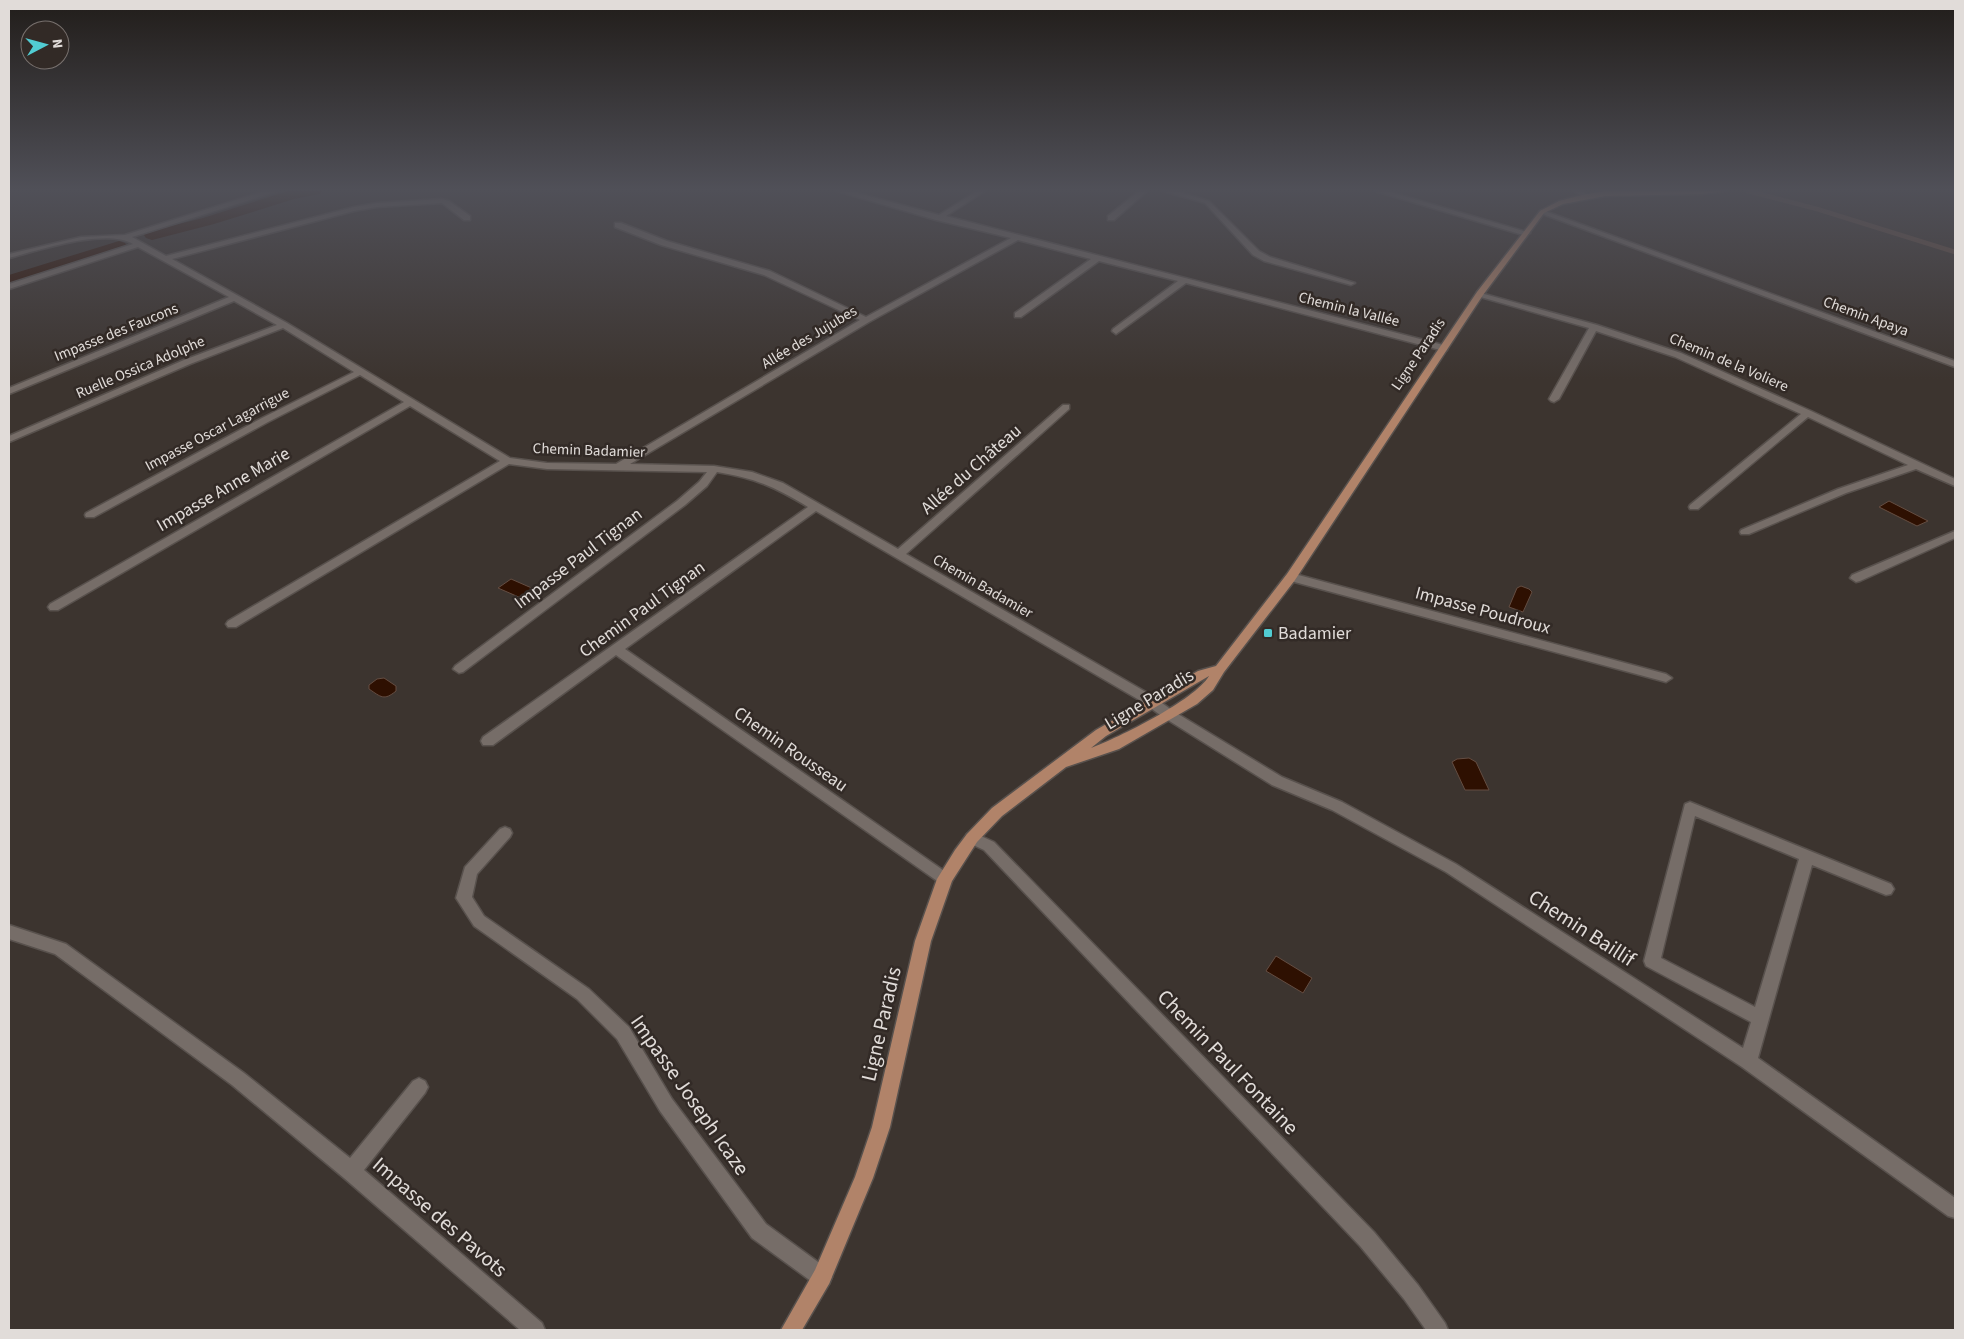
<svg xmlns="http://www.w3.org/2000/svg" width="1964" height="1339" font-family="'Source Sans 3',sans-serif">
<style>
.water{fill:#2e1001;stroke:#644d42}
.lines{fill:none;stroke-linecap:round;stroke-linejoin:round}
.stream{stroke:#644d42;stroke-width:4.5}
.canal{fill:#2e1001;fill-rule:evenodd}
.minor-casing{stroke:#58514d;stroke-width:3}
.major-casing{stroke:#58514d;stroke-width:3}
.minor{fill:#766d68;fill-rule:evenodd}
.major{fill:#b18369;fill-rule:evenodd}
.poi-dot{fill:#51ccd2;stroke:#322a26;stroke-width:2}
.labels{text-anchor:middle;stroke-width:5;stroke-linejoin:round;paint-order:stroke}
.far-street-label{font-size:15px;fill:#e1dcd9;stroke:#322a26}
.street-label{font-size:18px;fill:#e1dcd9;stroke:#322a26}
.poi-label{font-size:18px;fill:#e1dcd9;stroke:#322a26;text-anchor:start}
.near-street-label{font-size:21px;fill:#e1dcd9;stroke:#322a26}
</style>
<rect width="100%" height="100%" fill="#3c342f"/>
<!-- water -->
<path class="water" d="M1889,501L1928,521L1917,526L1879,507Z
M511,579L534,589L521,598L498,588Z
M1521,586L1529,589L1532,592L1523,612L1509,607L1517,588Z
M384,678L396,686V691C384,701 381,697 369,689V685L377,679Z
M1469,758L1476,762L1489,790H1465L1452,762L1457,759Z
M1276,956L1312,978L1303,993L1266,971Z"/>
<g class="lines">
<!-- stream -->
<path class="stream" d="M1748,191L1817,209L1955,252"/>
<!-- canal -->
<path class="canal" d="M288,191H322L320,194L294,199L214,224L152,240L146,238L144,235L146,232L203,218Z
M119,241L125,243L127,246L125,249L9,285V275Z"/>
<defs>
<path id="minor" d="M265,191H278L132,237L166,256L354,207L377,203L442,199L449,201L470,216V220H464L442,203L377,207L354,211L172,259L287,323L510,458L547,463L616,464L860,320L764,275L661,245L615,227V223H621L667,241L770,271L866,317L1011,238L936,220L837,191H850L939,215L977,191H985L946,216L1447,346V350L1444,351L1186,283L1116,334L1112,331L1113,329L1178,281L1099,261L1021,317H1015V313L1091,259L1018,240L869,322L630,464L714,466L752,472L783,483L898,549L1063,405H1069V409L906,554L1151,695L1173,711L1282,777L1342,802L1456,864L1743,1048L1751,1022L1646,966L1644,961L1685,804L1690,802L1695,804L1891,884L1894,889L1891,894L1886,895L1812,865L1758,1058L1955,1198V1218L1948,1216L1742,1067L1446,872L1332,810L1272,785L1163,717L1141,701L816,511L625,649L950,875L953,879L950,883L945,885L940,883L616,655L493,745H483L481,741L483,737L808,507C775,487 755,478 717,472L707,486L685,505L463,672L459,673L453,669L455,666L677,501L699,482L707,472L547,469L509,464L236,627H228L226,624L228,621L500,461L410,406L58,610H50L48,607L50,604L404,402L360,375L268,422L94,517H86L85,515L86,513L262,418L354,372L283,328L190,364L9,442V436L184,360L277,325L234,301L9,394V388L229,297L138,247L9,289V284L133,244C105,228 40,250 9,258V254L81,237L125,235ZM1695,816L1799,859L1755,1007L1661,958Z
M1139,191H1147L1114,220H1108V216Z
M1163,191H1176L1209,201L1259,251L1270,257L1355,283L1351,285L1264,261L1253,255L1205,203Z
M1375,191H1387L1530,233L1523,235Z
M1574,191H1582L1588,196L1583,197Z
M1542,210L1955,361V367L1540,213V211Z
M1477,292L1597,325L1681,353L1811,411L1955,479V486L1916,469L1846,493L1749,534H1741L1740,532L1741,530L1838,489L1908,465L1808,417L1698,509H1690L1689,507L1690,505L1801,414L1675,357L1596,331L1559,399L1554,402L1551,401L1549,399L1589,328L1477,296Z
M1955,531V538L1860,581L1856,582L1850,578L1852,575Z
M1291,573L1666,674L1672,678L1666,682L1287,580L1285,577Z
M505,827L510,829L512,833L510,837L477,874L472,897L484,916L589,989L629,1027L672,1099L766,1224L829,1270L832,1277L829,1284L822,1287L815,1284L752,1238L660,1111L617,1039L577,999L474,926L456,898L465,867L500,829Z
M972,832L994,842L1374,1232L1418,1285L1445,1323L1448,1330H1426L1404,1299L1360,1246L984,850L967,842L965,838L967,834Z
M9,925L66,944L244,1073L350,1158L413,1081L419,1078L425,1081L428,1087L425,1093L364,1170L542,1323L545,1330H520L344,1178L232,1085L55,954L9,939Z"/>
<path id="major" d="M1605,191H1726L1701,194L1605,196L1563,204L1544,213L1483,295L1295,580L1224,672L1213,690L1197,704L1119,749L1066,767L1002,816L977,842L952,881L931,941L890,1127L873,1178L829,1284L802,1330H781L815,1270L855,1177L872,1127L915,941L937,879L955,850L967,834L992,808L1096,730L1198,671L1216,666L1287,574L1477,292L1540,211L1559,201L1582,195ZM1209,676C1195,700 1118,738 1091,748L1106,736Z"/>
</defs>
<!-- minor casing -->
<use href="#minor" class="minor-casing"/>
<!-- major casing -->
<use href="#major" class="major-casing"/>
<!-- minor -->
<use href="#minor" class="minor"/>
<!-- major -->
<use href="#major" class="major"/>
</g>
<!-- sky -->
<linearGradient id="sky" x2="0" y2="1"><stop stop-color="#211d1a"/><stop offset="0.5" stop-color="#505058"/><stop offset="1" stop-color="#505058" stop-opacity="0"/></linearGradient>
<rect width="1964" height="379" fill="url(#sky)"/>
<!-- markers -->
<rect class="poi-dot" x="1263" y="628" width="10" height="10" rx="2.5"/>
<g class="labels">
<!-- far-street labels -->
<g class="far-street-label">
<text transform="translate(1349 309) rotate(14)" y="5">Chemin la Vallée</text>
<text transform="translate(1866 316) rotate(20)" y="5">Chemin Apaya</text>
<text transform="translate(116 332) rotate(-22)" y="5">Impasse des Faucons</text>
<text transform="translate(809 337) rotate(-31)" y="5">Allée des Jujubes</text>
<text transform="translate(1418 354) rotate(-56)" y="5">Ligne Paradis</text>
<text transform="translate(1729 362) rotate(23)" y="5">Chemin de la Voliere</text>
<text transform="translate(140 367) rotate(-23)" y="5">Ruelle Ossica Adolphe</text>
<text transform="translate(217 429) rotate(-28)" y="5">Impasse Oscar Lagarrigue</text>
<text transform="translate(589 450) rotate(2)" y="5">Chemin Badamier</text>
<text transform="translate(983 586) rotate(30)" y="5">Chemin Badamier</text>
</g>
<!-- street labels -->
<g class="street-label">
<text transform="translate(971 469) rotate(-41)" y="6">Allée du Château</text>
<text transform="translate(223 489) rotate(-30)" y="6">Impasse Anne Marie</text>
<text transform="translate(578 558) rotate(-37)" y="6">Impasse Paul Tignan</text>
<text transform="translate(642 609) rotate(-36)" y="6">Chemin Paul Tignan</text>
<text transform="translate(1483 610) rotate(15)" y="6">Impasse Poudroux</text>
<text transform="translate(1149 699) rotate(-31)" y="6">Ligne Paradis</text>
<text transform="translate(791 749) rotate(35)" y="6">Chemin Rousseau</text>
</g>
<!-- poi labels -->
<g class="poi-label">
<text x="1278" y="639">Badamier</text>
</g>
<!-- near-street labels -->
<g class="near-street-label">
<text transform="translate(1582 928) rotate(33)" y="7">Chemin Baillif</text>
<text transform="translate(881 1024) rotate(-77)" y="7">Ligne Paradis</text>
<text transform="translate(1228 1062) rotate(46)" y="7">Chemin Paul Fontaine</text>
<text transform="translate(690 1095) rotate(55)" y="7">Impasse Joseph Icaze</text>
<text transform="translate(440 1217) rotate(41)" y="7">Impasse des Pavots</text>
</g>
</g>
<!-- border -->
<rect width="1964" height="1339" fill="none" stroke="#e1dcd9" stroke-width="20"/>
<!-- north arrow -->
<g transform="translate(45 45) rotate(84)"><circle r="24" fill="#322a26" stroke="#78716e"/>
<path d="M0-4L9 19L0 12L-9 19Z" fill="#51ccd2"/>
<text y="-8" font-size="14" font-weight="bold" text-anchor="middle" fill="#e1dcd9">N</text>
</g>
</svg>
